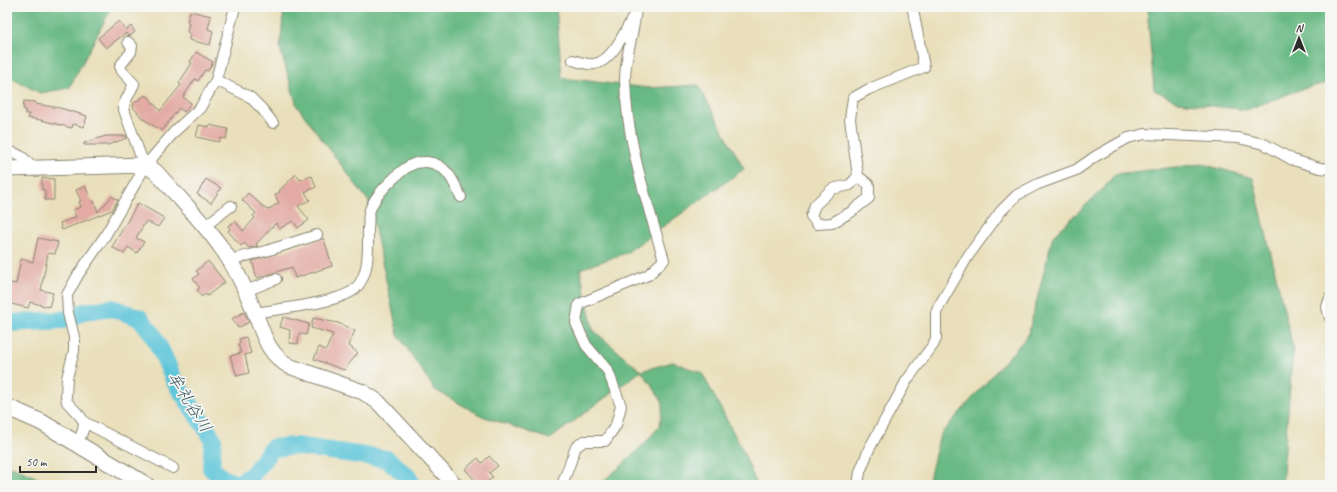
<svg xmlns="http://www.w3.org/2000/svg" width="1337" height="492" font-family="Caveat,'Klee One',sans-serif">
<style>
.forest{fill:#69b984;stroke:#4a7258}
.lines{fill:none;stroke-linecap:round;stroke-linejoin:round}
.river{stroke:#5cc5d9;stroke-width:18}
.building{fill:#e2aaa3}
.street-casing{stroke:#8a8572;stroke-width:12}
.secondary-casing{stroke:#8a8572;stroke-width:17}
.primary-casing{stroke:#8a8572;stroke-width:18}
.street{stroke:#fff;stroke-width:10}
.secondary{stroke:#fff;stroke-width:15}
.primary{stroke:#fff;stroke-width:16}
.labels{text-anchor:middle;stroke-width:3.5;stroke-linejoin:round;paint-order:stroke}
.water-label{font-size:17px;font-style:italic;fill:#3a595f;stroke:#f6f6f2}
</style>
<rect width="100%" height="100%" fill="#f6f6f2"/>
<filter id="ink" filterUnits="userSpaceOnUse"><feTurbulence type="fractalNoise" baseFrequency=".025" numOctaves="2"/><feDisplacementMap in="SourceGraphic" scale="8" xChannelSelector="R" yChannelSelector="G"/><feConvolveMatrix kernelMatrix="1 2 1 2 8 2 1 2 1" color-interpolation-filters="sRGB"/></filter>
<filter id="wash" filterUnits="userSpaceOnUse"><feTurbulence type="fractalNoise" baseFrequency=".012" numOctaves="4" result="noise"/><feDisplacementMap in="SourceGraphic" scale="16" xChannelSelector="R" yChannelSelector="G"/><feGaussianBlur stdDeviation="0.9" result="paint"/><feColorMatrix in="noise" values="0 0 0 0 0 0 0 0 0 0 0 0 0 0 0 0 0 1.4 0 .05"/><feComposite in="paint" operator="in"/></filter>
<g filter="url(#wash)">
<rect width="100%" height="100%" fill="#e9dfba"/>
<!-- forest -->
<path class="forest" d="M11,7H112L69,88L40,93L7,76V12Z
M284,7H556L562,78L648,88L698,85L744,169L626,253L580,269L593,330L641,371L673,362L702,373L742,449L757,485H598L619,468L644,444L660,426L663,403L652,385L641,371L550,439L482,416L435,390L398,335L369,202L297,106L280,49Z
M1147,7H1330V82L1299,90L1246,110L1179,102L1154,90Z
M1202,164L1253,178L1293,348L1282,485H929L928,483L940,435L1028,335L1053,236L1104,188L1115,174Z
M7,466L14,467L52,485H7Z"/>
<g class="lines">
<!-- river -->
<path class="river" d="M7,323L63,320L83,312L112,308L140,318L152,333L164,357L175,382L213,439L211,468L223,479L237,484L252,475L272,448L295,446L387,459L408,477L412,485"/>
</g>
<g id="blocks">
<!-- building -->
<path class="building" d="M190,11L211,16L208,29L213,31L210,45L189,40L190,33L187,32L189,23H187Z
M119,21L126,30L131,26L135,32L130,36H128L126,33L106,48L98,38Z
M196,52L213,62L208,71L205,70L198,81L195,79L183,97L191,103L184,112L179,108L162,131L142,118L133,107L134,106L133,104L145,95L146,97L148,96L160,111L181,85L179,83L192,63L190,62Z
M24,101L36,102L35,104L60,108L87,116L84,127L73,124L72,128L41,120L28,118L29,114H25L26,110L23,109Z
M199,125L209,127V125L228,129L226,139L221,138L219,142L196,137Z
M106,136H127V138L108,145H84V143Z
M296,174L300,180L312,176L316,187L305,192L310,200L298,206L309,220L298,228L293,221L279,229L276,223L256,244L258,246L249,248L244,243L241,246L228,231L230,229L228,226L235,221L243,231L255,218L253,216L256,213L242,200L248,193L267,210L279,203L275,195L280,192L279,191Z
M42,178L54,179V200H45V190H42Z
M206,179L221,188L211,203L197,194Z
M85,186L92,202L94,201L98,212L112,196L118,200L112,210L62,230L60,223L76,217L73,210L81,207L79,202L81,201L76,190Z
M138,203L164,218L158,227L146,221L136,238L144,242L137,253L128,247L124,254L112,247Z
M38,238L58,242L55,254L48,253L41,290L53,293L49,307L30,302L28,308L7,303V282L16,284L21,259L33,262Z
M322,239H324L332,266L295,278L292,267L257,278L252,261Z
M208,261L225,282L207,296L205,294L202,297L197,290L200,288L193,279L199,274L196,271Z
M244,312L249,322L238,328L232,319Z
M283,317L309,324L306,335L299,333L298,344L289,343L290,330L280,327Z
M313,318L338,323L355,331L348,345L358,353L344,370L314,359L319,347L326,350L333,334L311,328Z
M246,337L251,353L245,355L249,373L237,376L230,356L241,353L238,344L240,343L239,339Z
M489,456L498,466L489,473L493,477L484,485H479L465,469L478,458L482,463Z"/>
</g>
</g>
<g filter="url(#ink)">
<use href="#blocks" fill-opacity="0" stroke="#8a8572" stroke-width="1"/>
<g class="lines">
<defs>
<path id="street" d="M128,42L132,46L131,52L120,66L122,71L134,84L124,104V110L141,157L146,165
M573,60C579,62 587,65 594,64C612,62 625,31 633,17
M216,80L250,97L262,109L273,123
M7,150C18,155 26,156 31,169
M858,176L850,185L832,189L815,205L811,216L817,224L832,223L851,212L869,198V185L858,176L850,119L853,98L869,89L924,67L913,10L914,7
M205,226L231,206
M229,260L266,251L317,235
M246,291L276,279
M1330,298L1327,307L1330,318
M255,313C278,309 339,303 355,289C370,275 368,248 368,228C369,224 368,218 369,213C373,198 385,187 395,177C405,168 413,161 427,162C447,164 453,181 461,197
M78,443L83,430L84,422
M173,468L84,422L80,416L67,402L66,396L67,378L74,351V337L68,313L67,295L78,275L105,236L146,165L175,131L200,108L216,80L235,7
M562,485L576,447L584,441H605L616,425L621,406L608,371L586,345L576,323L579,304L648,275L664,260C647,202 626,141 625,79C625,54 635,32 636,7
M858,485L860,472L869,449L907,380L933,345L936,339V313L939,306L968,256L1001,211L1017,195L1038,184L1076,170L1096,156L1128,138L1145,134L1238,138L1264,144L1293,160L1320,168L1330,169"/>
<path id="secondary" d="M7,169L146,165L156,172C177,196 201,219 220,246C235,266 246,290 255,313C264,335 267,353 289,366L363,392L378,402L455,485"/>
<path id="primary" d="M7,407L41,422L146,485"/>
</defs>
<!-- street casing -->
<use href="#street" class="street-casing"/>
<!-- secondary casing -->
<use href="#secondary" class="secondary-casing"/>
<!-- primary casing -->
<use href="#primary" class="primary-casing"/>
<!-- street -->
<use href="#street" class="street"/>
<!-- secondary -->
<use href="#secondary" class="secondary"/>
<!-- primary -->
<use href="#primary" class="primary"/>
</g>
</g>
<g class="labels">
<!-- water labels -->
<g class="water-label">
<text transform="translate(190 402) rotate(58)" y="6">牟礼谷川</text>
</g>
</g>
<!-- margin -->
<rect width="1337" height="492" fill="none" stroke="#f6f6f2" stroke-width="24"/>
<!-- north arrow -->
<g transform="translate(1299 38)" stroke="#f6f6f2" stroke-width="3" paint-order="stroke">
<path d="M0-3L7 15L0 10L-7 15Z" fill="#2b2b2b"/>
<text y="-6" font-size="11" font-weight="bold" text-anchor="middle" fill="#2b2b2b">N</text>
</g>
<!-- scale -->
<path d="M20 466v6h76v-6" fill="none" stroke="#2b2b2b" stroke-width="2"/>
<text x="26" y="466" font-size="12" fill="#2b2b2b" stroke="#f6f6f2" stroke-width="3" paint-order="stroke">50 m</text>
</svg>
